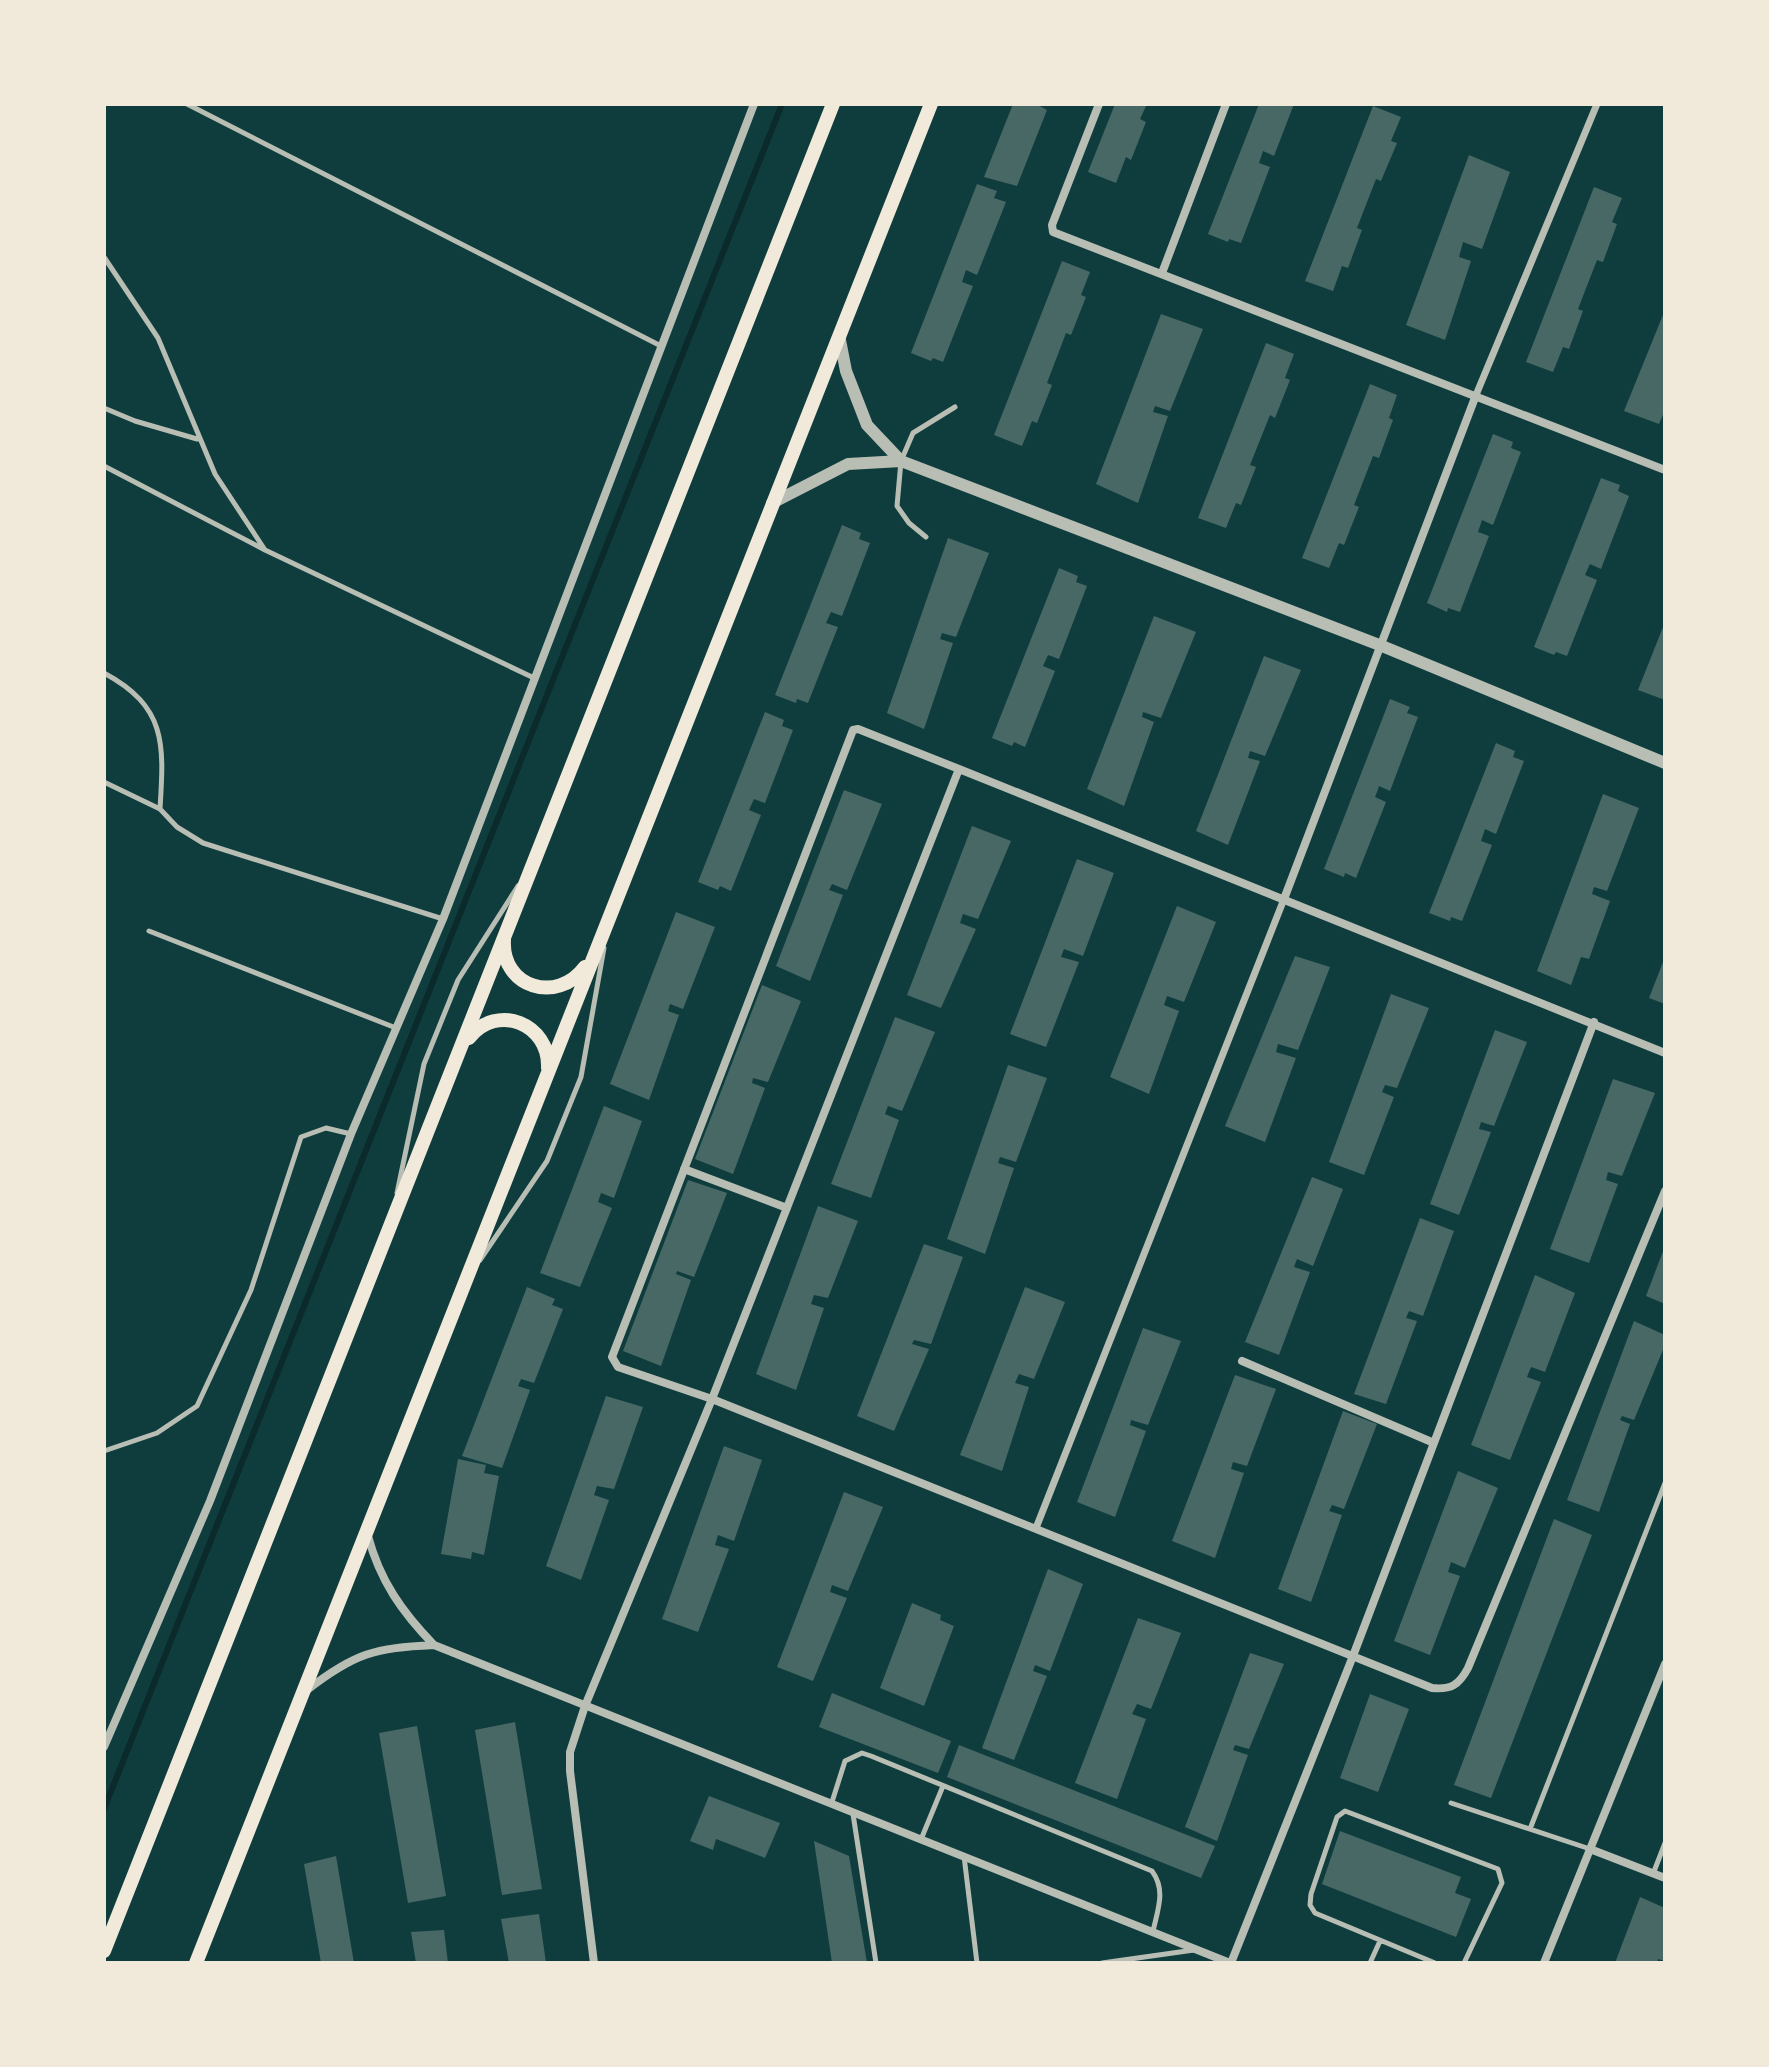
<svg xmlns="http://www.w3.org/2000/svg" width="1769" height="2067" font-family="Roboto,sans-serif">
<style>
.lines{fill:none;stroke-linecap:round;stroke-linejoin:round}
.stream{stroke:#0a2a2b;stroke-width:6}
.building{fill:#486865}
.service{stroke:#b8beb3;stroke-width:5}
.pedestrian{stroke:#b8beb3;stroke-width:7}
.minor{stroke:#b8beb3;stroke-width:8}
.tertiary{stroke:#b8beb3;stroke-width:12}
.secondary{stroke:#f1e9da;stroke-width:14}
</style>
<rect width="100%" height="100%" fill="#0f3d3e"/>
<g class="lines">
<!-- stream -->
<path class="stream" d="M104,1809L782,104"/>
</g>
<!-- building -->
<path class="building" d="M1013,104H1036L1047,110L1017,186L984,177Z
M1115,104H1147L1140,119L1146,122L1131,160L1126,157L1116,183L1088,172Z
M1259,104H1294L1274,156L1263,151L1259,163L1270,167L1241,243L1229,239L1228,242L1208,234Z
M1373,106L1401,117L1391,141L1397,143L1381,181L1376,179L1357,228L1362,230L1348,268L1342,266L1333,291L1305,281Z
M1469,155L1510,172L1482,249L1463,242L1459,257L1471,261L1445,340L1406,325Z
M977,184L997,191L994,198L1006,202L977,275L966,270L962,282L973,286L943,362L933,358L931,361L911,353Z
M1594,187L1622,198L1612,222L1617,224L1603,262L1597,260L1578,309L1583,311L1569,349L1563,347L1553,372L1526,362Z
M1062,261L1090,272L1081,295L1086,297L1071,335L1066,333L1047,383L1052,385L1037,423L1032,421L1022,446L994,435Z
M1665,310V410L1659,424L1624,411Z
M1161,314L1203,329L1170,411L1155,406L1153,412L1168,416L1138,503L1096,484Z
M1266,343L1294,354L1285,378L1290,380L1275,418L1270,415L1250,465L1256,467L1241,505L1236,503L1226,528L1198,518Z
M1370,384L1397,395L1389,418L1393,420L1379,458L1373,456L1354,505L1359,507L1344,545L1339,543L1329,568L1302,558Z
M1493,434L1513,442L1511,448L1521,452L1493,525L1482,520L1478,532L1489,536L1460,612L1448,608L1447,612L1427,603Z
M1601,478L1620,485L1618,491L1629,496L1601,569L1590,564L1585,575L1597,580L1567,656L1556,652L1554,655L1534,647Z
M842,525L861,533L859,539L870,543L842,616L831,612L826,623L838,627L808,703L797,699L796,703L775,695Z
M948,538L989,553L956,637L942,633L940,639L953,643L924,729L887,713Z
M1059,568L1078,576L1076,582L1087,586L1059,659L1048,655L1043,666L1055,671L1025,747L1014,742L1012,746L992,738Z
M1154,616L1196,632L1161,718L1143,712L1142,717L1154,722L1124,806L1087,789Z
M1665,622V700L1638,690Z
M1264,656L1301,670L1265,756L1250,751L1248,758L1260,761L1228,845L1196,831Z
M1390,699L1410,707L1407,713L1418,717L1390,791L1379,786L1377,792L1375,797L1386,802L1356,878L1345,873L1344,877L1324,869Z
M765,712L784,720L782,726L793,730L765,803L754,799L749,810L761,815L731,891L720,886L718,890L698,882Z
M1496,743L1515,751L1513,757L1524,761L1496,834L1485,829L1481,841L1492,845L1462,921L1451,917L1450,921L1429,913Z
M844,790L882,804L847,890L832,884L829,890L843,895L810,981L776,966Z
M1603,794L1639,808L1607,891L1594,887L1592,894L1610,901L1589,959L1581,957L1571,985L1537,971Z
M972,826L1011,841L978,919L963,914L960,923L976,929L941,1008L907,995Z
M1077,859L1114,873L1083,956L1064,949L1061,957L1079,962L1046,1047L1010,1034Z
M1177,906L1216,922L1184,1002L1167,996L1164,1005L1179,1011L1149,1094L1110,1077Z
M676,912L715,927L683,1009L670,1004L668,1011L679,1015L649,1100L610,1084Z
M1295,956L1330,967L1298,1050L1278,1044L1276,1052L1296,1058L1265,1142L1225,1126Z
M1665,957V1004L1649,998Z
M762,985L801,1001L768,1082L753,1078L752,1083L765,1088L733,1174L695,1159Z
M1391,994L1429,1008L1397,1088L1385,1085L1382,1092L1394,1097L1364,1175L1329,1162Z
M895,1017L935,1032L902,1111L888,1106L885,1114L899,1120L871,1198L831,1184Z
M1495,1030L1527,1042L1494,1126L1481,1122L1479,1129L1491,1132L1459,1215L1430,1204Z
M1008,1065L1047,1078L1016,1162L1000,1157L998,1163L1014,1168L985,1254L947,1239Z
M1613,1079L1655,1093L1622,1176L1608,1172L1606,1180L1618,1184L1589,1263L1550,1249Z
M604,1106L642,1121L614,1198L601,1193L598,1202L612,1208L580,1287L540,1273Z
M1312,1177L1343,1189L1313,1266L1297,1259L1294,1267L1310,1272L1279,1355L1245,1342Z
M688,1180L727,1193L694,1277L677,1271L676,1274L691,1280L661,1366L623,1351Z
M818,1206L858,1221L828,1298L814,1295L811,1304L824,1308L796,1390L756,1374Z
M1420,1218L1454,1231L1423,1316L1409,1311L1406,1318L1417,1321L1386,1404L1354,1394Z
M924,1244L963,1257L931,1344L914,1340L912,1344L929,1349L894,1431L857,1416Z
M1665,1246V1304L1646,1296Z
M1535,1275L1575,1293L1545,1372L1531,1367L1527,1377L1541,1382L1510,1460L1471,1445Z
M527,1287L555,1299L552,1305L563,1309L534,1383L521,1379L518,1386L530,1390L502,1468L462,1456Z
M1025,1287L1065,1302L1034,1379L1019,1374L1015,1383L1029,1387L1002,1471L960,1455Z
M1634,1321L1665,1335V1345L1634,1420L1622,1416L1620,1420L1630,1424L1599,1512L1567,1500Z
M1143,1328L1181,1341L1148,1425L1131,1420L1130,1425L1146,1431L1115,1517L1077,1502Z
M1235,1375L1276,1389L1247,1466L1233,1462L1231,1469L1244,1473L1215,1558L1172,1541Z
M606,1396L643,1407L614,1489L597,1486L594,1495L609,1500L581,1580L546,1566Z
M1343,1411L1377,1424L1344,1509L1332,1505L1329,1511L1342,1515L1311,1602L1278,1589Z
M724,1446L762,1460L734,1541L718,1535L715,1545L729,1549L698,1632L662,1619Z
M458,1459L486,1465L484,1473L499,1476L484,1555L472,1552L471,1559L441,1554Z
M1458,1471L1498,1488L1465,1568L1451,1562L1448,1572L1460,1576L1430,1655L1394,1641Z
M844,1492L883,1507L848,1591L832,1585L830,1592L847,1598L813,1681L777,1667Z
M1554,1519L1592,1535L1491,1798L1454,1785Z
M1048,1569L1083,1584L1050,1671L1035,1665L1033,1671L1047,1676L1014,1760L982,1748Z
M912,1603L941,1615L940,1620L954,1626L924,1706L880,1688Z
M1138,1618L1181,1633L1151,1709L1137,1704L1132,1714L1146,1719L1117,1799L1075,1783Z
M1250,1653L1284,1664L1249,1749L1235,1745L1233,1750L1248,1755L1217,1841L1185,1827Z
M832,1693L951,1741L938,1773L819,1727Z
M1370,1694L1409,1709L1378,1792L1340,1778Z
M515,1722L542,1889L502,1895L475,1730Z
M417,1726L446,1896L408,1903L379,1733Z
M959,1745L1215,1846L1201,1878L947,1777Z
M709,1796L780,1823L765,1858L716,1839L713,1850L690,1841Z
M1340,1831L1461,1877L1455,1893L1471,1899L1456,1937L1322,1884Z
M814,1841L849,1856L867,1963H832Z
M336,1856L354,1963H321L304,1864Z
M1640,1897L1665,1908V1961L1658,1959L1657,1963H1615Z
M539,1914L546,1963H509L501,1919Z
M444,1930L448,1963H416L411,1932Z"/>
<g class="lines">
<!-- service -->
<path class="service" d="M187,104L661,346
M104,257L158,338L215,474L265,550
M104,408L135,421L197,439
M104,466L265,550L534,678
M926,537L909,523L897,506L901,461L913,433L955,407
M104,673C167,707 164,744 160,809
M104,782L160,809L177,827L203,843L443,919
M149,931L396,1028
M397,1193L424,1064L458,980L518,886
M480,1260L547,1161L581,1077L604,948
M104,1451L157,1433L197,1406L251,1290L301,1137L326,1128L351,1134
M832,1802L845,1761L862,1753L871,1756L1152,1871C1166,1890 1158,1909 1153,1931
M1451,1803L1590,1849
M853,1814L876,1963
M1530,1829L1665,1483
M922,1837L943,1786
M964,1856L977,1963
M1653,1874L1665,1843
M1102,1963L1194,1950
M1370,1963L1380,1941
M1435,1963L1315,1913L1310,1905L1311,1894L1337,1817L1345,1811L1498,1869L1502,1883L1464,1963"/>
<!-- pedestrian -->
<path class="pedestrian" d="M1476,395L1597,104
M1036,1528L1284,899"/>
<!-- minor -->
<path class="minor" d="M1099,104L1052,225L1053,232L1665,470
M1162,273L1226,104
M1284,899L1476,395
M1665,1053L959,769L858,729L853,730L612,1357L618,1367L712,1399L1432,1688C1451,1690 1459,1685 1468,1668L1665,1191
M684,1169L787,1208
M1242,1361L1434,1443
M368,1536C380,1581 402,1612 434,1645L1230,1963
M307,1690C355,1653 374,1648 434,1645
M104,1747L210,1501L351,1134L443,919L754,104
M1590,1849L1665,1878
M594,1963L570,1771V1752L585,1706L712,1399L959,769
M1231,1963L1353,1656L1594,1022
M1544,1963L1665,1664"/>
<!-- tertiary -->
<path class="tertiary" d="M839,335L846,371L867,425L901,461
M772,503L848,464L901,461L1382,646L1665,763"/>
<!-- secondary -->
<path class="secondary" d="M504,940C501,987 557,1005 585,967
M469,1038C497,1002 550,1024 548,1068
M104,1951L833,104
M196,1963L931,104"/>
</g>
<!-- border -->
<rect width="1769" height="2067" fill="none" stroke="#f1e9da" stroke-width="212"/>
</svg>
